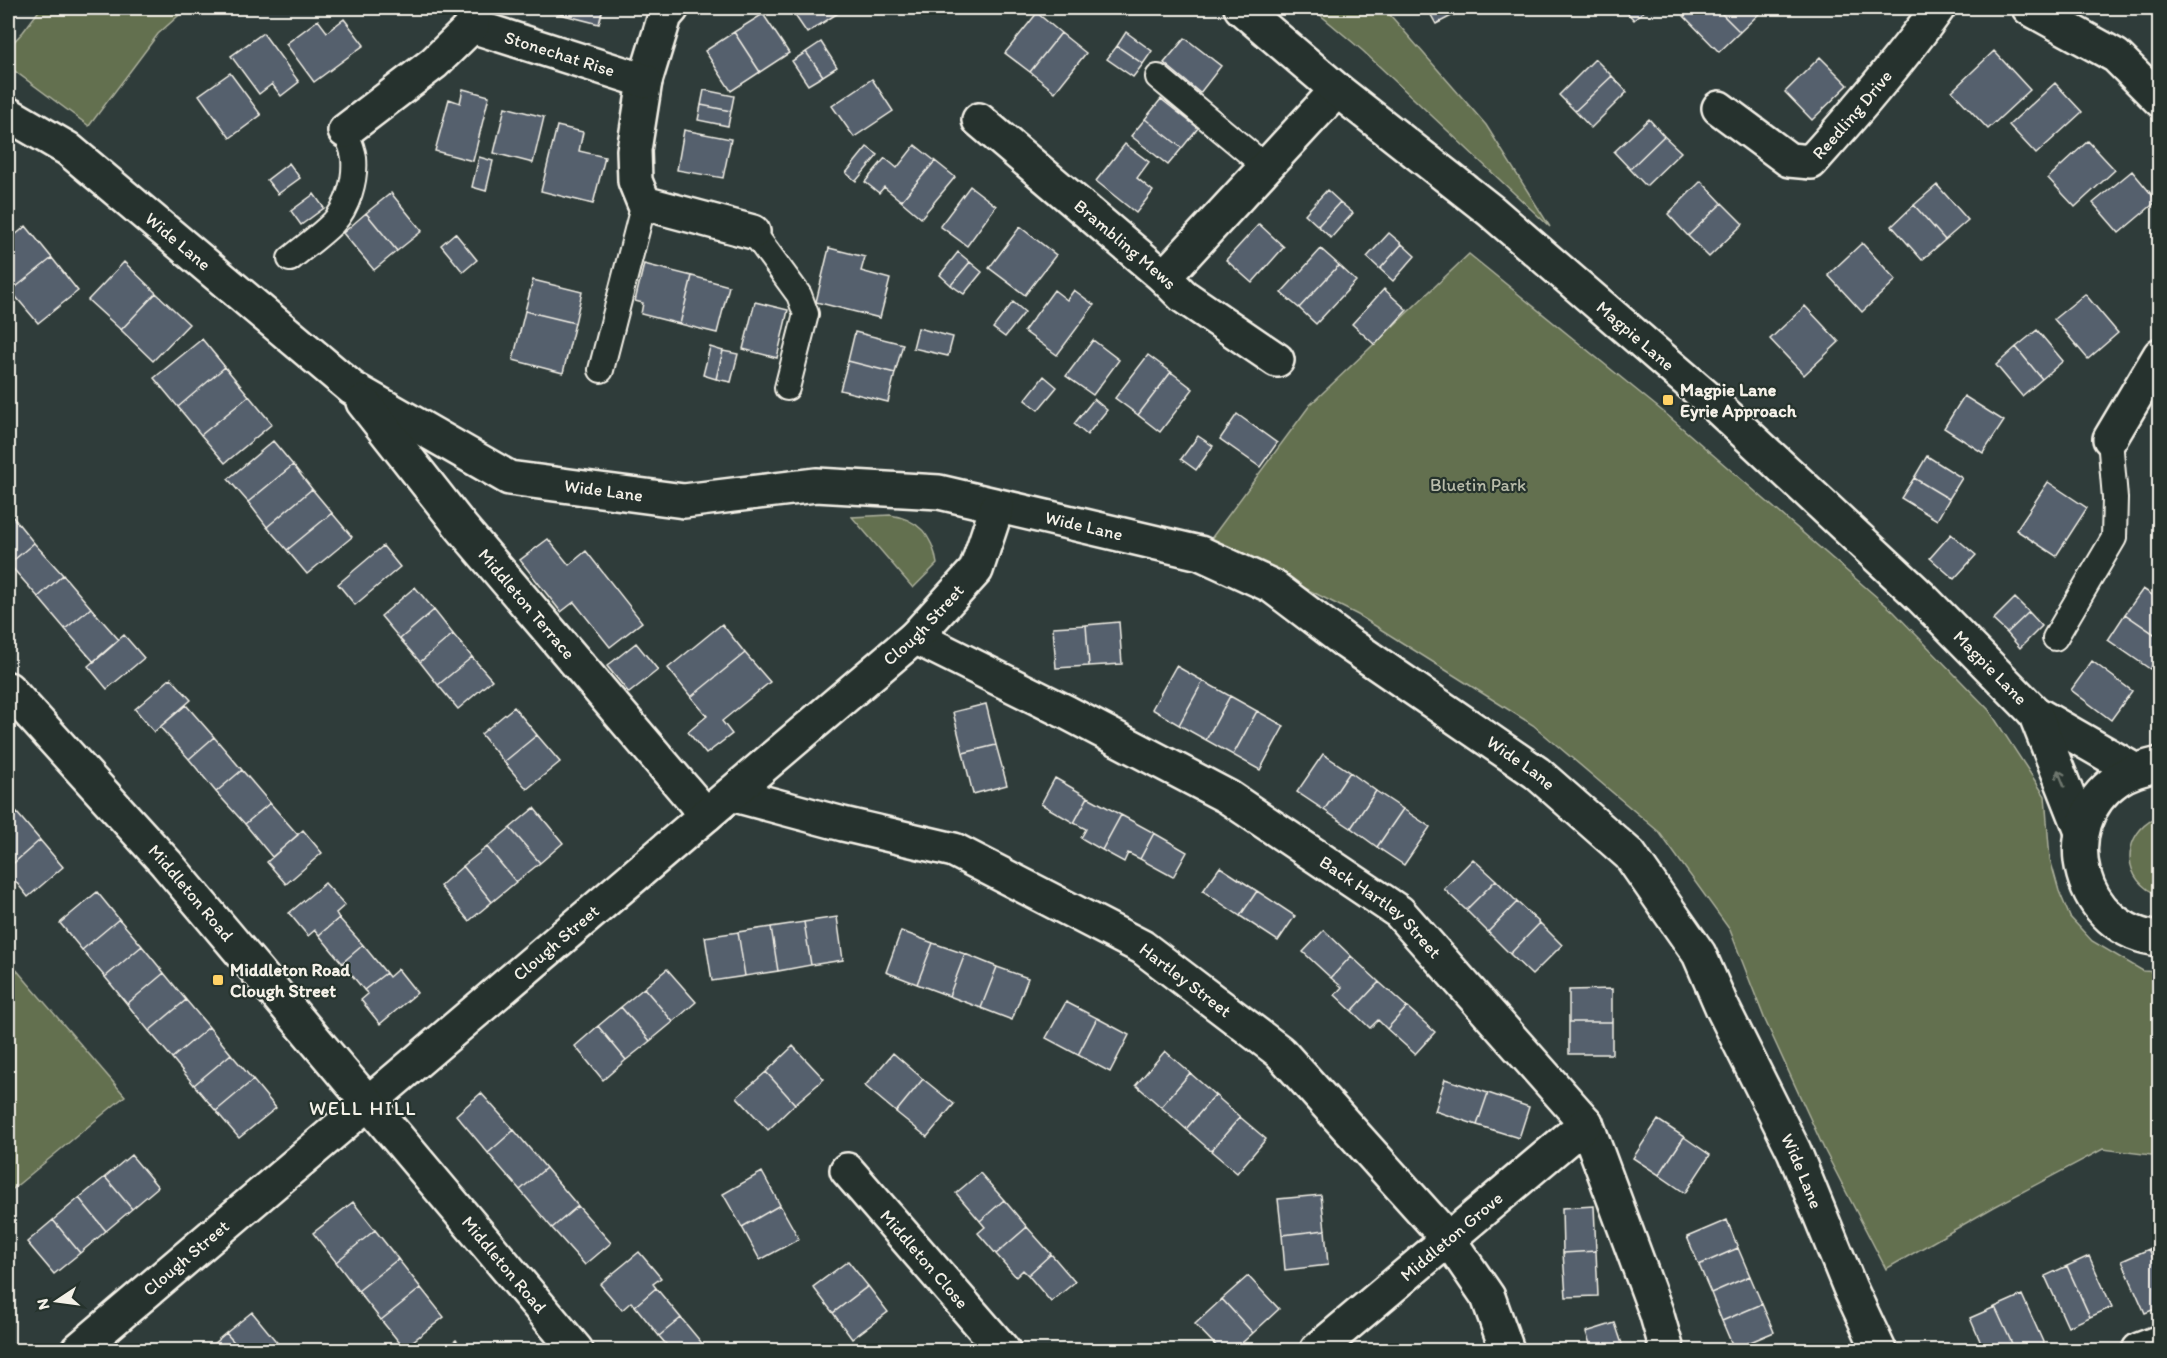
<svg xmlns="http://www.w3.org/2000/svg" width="2167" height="1358" font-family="Itim,sans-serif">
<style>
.green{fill:#636f50;stroke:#acb09c;stroke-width:1.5}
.building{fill:#55606d;stroke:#f4f1e8;stroke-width:1.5}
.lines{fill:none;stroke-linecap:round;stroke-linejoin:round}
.lane-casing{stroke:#f4f1e8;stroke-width:28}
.street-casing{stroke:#f4f1e8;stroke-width:38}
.secondary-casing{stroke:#f4f1e8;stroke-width:38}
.lane{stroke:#26332d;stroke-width:24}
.street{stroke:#26332d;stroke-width:33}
.secondary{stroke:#26332d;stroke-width:33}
.oneway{stroke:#6e766e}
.poi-dot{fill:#ffd166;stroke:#26332d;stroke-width:2}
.labels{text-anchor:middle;stroke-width:4.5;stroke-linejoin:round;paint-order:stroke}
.street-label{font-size:18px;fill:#f4f1e8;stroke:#26332d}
.poi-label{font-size:18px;font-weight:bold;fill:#f4f1e8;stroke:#26332d;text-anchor:start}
.park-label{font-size:18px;fill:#babdab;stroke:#26332d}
.neighbourhood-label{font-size:20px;letter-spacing:1.5px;fill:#f4f1e8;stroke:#26332d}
</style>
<rect width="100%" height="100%" fill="#2f3c3a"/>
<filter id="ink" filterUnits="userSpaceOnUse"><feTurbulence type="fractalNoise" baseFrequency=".0167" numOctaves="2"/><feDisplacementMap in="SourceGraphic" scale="12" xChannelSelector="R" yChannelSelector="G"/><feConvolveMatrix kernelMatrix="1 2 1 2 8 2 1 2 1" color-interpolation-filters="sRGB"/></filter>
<g filter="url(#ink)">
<!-- green -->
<path class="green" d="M41,8H187L158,34L89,126L8,66V48L23,32Z
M1312,8H1384L1486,125L1550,227L1363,51Z
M1469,254L1666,414L1894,612L1989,710L2045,796L2050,859L2059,891L2070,917L2092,941L2143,971L2159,972V1156L2103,1149L1994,1207L1886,1269L1825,1151L1765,1020L1730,930L1659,832L1533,725L1358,615L1210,540L1310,405Z
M890,515C919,519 933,536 937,564L913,588L852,517Z
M2159,817H2160L2159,895C2155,893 2150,891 2147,889C2118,868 2129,827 2159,817Z
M8,960L125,1096L8,1193Z"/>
<!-- building -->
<path class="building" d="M370,8H392L391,13Z
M549,8H603L599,24L548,11Z
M790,8H846L807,33Z
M1427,8H1467L1436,24Z
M1623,8H1647L1634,20Z
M1693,8H1716L1740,32L1719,52L1684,16Z
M1716,8H1757L1761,12L1740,32Z
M1037,13L1061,33L1030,72L1005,53Z
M763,14L789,53L760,72L734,32Z
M344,19L364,45L314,82L286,44L318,20L327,32Z
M734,32L760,72L731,91L705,51Z
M1126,32L1152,51L1143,64L1117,46Z
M263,33L299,82L281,96L272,84L259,94L231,56Z
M1061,33L1086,53L1055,92L1030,72Z
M1185,38L1221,66L1200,93L1164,63Z
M821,42L837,67L823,76L806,52Z
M1117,46L1143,64L1133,77L1107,59Z
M1994,51L2030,90L1988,129L1952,91Z
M806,52L823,76L808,85L792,61Z
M1820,57L1848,85L1812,120L1785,92Z
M1595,59L1612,76L1575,111L1559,95Z
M230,73L261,115L230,138L199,95Z
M1612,76L1627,92L1591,128L1575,111Z
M872,79L893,111L854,137L832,106Z
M2055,83L2082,112L2036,154L2009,125Z
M463,89L489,96L473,161L435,151L449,99L460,103Z
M704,90L734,96L731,111L701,105Z
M1161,99L1198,128L1182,148L1145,119Z
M701,105L731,111L728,126L698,120Z
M505,107L544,117L533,163L494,153Z
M1145,119L1182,148L1168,165L1131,136Z
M1649,119L1664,136L1630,169L1614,152Z
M557,126L583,132L579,151L605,157L593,204L541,191Z
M684,130L731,139L723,178L677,170Z
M1664,136L1681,152L1646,186L1630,169Z
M2088,141L2115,170L2075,207L2048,178Z
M1125,144L1149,162L1137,178L1153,191L1136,213L1096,181Z
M915,145L935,161L901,201L884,187L879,193L865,182L885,158L897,168Z
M867,147L878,155L856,181L846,173Z
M479,157L493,161L486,191L472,187Z
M935,161L955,177L921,218L901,201Z
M289,163L300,178L278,194L267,180Z
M2132,171L2157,201L2119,233L2093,203Z
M1701,181L1722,203L1688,236L1668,214Z
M1937,185L1968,220L1945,240L1914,205Z
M970,186L996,206L967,246L940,226Z
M1327,190L1340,202L1318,226L1305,214Z
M391,193L422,231L397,251L366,213Z
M314,194L324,208L301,225L291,211Z
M1340,202L1353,213L1331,238L1318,226Z
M1722,203L1743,224L1709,257L1688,236Z
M1914,205L1945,240L1922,260L1892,226Z
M366,213L397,251L374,270L343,233Z
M1259,224L1284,247L1252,283L1226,260Z
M26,226L52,258L11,291L8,286V241Z
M1020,227L1056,255L1025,295L989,268Z
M455,233L477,260L463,272L441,245Z
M1389,233L1402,244L1380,269L1367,257Z
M1862,243L1896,280L1862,312L1828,275Z
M1402,244L1415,256L1393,281L1380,269Z
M829,248L865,257L861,271L890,279L880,318L816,302Z
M1321,249L1339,265L1299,308L1281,293Z
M958,252L970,262L951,285L940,275Z
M52,258L78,291L38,323L11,291Z
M124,262L156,293L121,330L88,300Z
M970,262L982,272L964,294L951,285Z
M644,264L692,276L680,324L641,314L643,303L635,301Z
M1339,265L1356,281L1316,324L1299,308Z
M692,276L729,286L717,333L680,324Z
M533,280L582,292L575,323L525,311Z
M1384,289L1407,310L1375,345L1352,324Z
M1054,290L1067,300L1074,290L1094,305L1057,355L1024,331Z
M156,293L189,324L153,361L121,330Z
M2085,294L2118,333L2088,359L2054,319Z
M755,302L788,310L777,358L743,349Z
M1013,302L1025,312L1005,337L993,328Z
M1805,306L1839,342L1804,375L1770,339Z
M525,311L575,323L563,373L513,360Z
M918,328L953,337L948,356L913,348Z
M2037,330L2063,361L2042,379L2016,347Z
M855,332L903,344L895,373L848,361Z
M202,339L225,367L178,407L154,378Z
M1093,340L1119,360L1093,395L1066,376Z
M710,347L723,351L716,379L703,375Z
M2016,347L2042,379L2022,396L1996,365Z
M723,351L738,354L731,382L716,379Z
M1148,355L1171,372L1138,415L1115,398Z
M848,361L895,373L888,402L840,390Z
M225,367L249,396L201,435L178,407Z
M1171,372L1193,389L1160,432L1138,415Z
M1044,376L1057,387L1038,410L1025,400Z
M249,396L272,424L225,463L201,435Z
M1964,396L2004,421L1983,453L1944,428Z
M1094,399L1107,410L1087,435L1074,424Z
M1237,414L1277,443L1260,467L1220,439Z
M1198,436L1213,446L1196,470L1181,459Z
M273,441L293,465L248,502L228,479Z
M1927,456L1962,478L1949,499L1914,478Z
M293,465L312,489L267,527L248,502Z
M1914,478L1949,499L1937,520L1901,498Z
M2048,482L2087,508L2056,556L2016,530Z
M312,489L332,513L287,550L267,527Z
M8,511L34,543L9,564L8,562Z
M332,513L352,537L307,574L287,550Z
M1951,534L1976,555L1954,579L1930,558Z
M548,539L569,565L586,551L642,622L610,647L574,602L561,612L520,560Z
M34,543L63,575L38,597L9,564Z
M383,546L400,567L355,605L338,584Z
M63,575L91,608L65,629L38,597Z
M415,587L434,610L400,639L381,616Z
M2143,589L2160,600V638L2125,614Z
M2015,598L2029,612L2007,633L1993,620Z
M91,608L119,640L94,662L65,629Z
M434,610L453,634L420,662L400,639Z
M2029,612L2042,626L2020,648L2007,633Z
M2125,614L2160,638V655L2150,669L2108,640Z
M1119,622L1122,664L1089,666L1086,625Z
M722,624L745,653L691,697L668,668Z
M1086,625L1089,666L1056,668L1053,627Z
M453,634L472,657L438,685L420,662Z
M124,635L144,658L107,689L88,666Z
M636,643L658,670L629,693L607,666Z
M745,653L770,682L722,721L732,734L706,754L688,732L707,716L691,697Z
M472,657L492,680L458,709L438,685Z
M2092,661L2132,691L2111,720L2071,690Z
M1176,666L1203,681L1179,725L1152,709Z
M171,678L191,700L154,732L135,709Z
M1203,681L1230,696L1206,740L1179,725Z
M1230,696L1257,711L1233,755L1206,740Z
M986,704L996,745L963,753L953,712Z
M186,705L214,737L189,759L160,727Z
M514,707L537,735L504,762L481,734Z
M1257,711L1284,726L1260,770L1233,755Z
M537,735L560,762L527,789L504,762Z
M214,737L242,770L216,792L189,759Z
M996,745L1007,785L973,794L963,753Z
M1323,754L1350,772L1324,810L1297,792Z
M242,770L270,803L245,824L216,792Z
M1350,772L1376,791L1351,828L1324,810Z
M1055,778L1088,797L1074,823L1041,804Z
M1376,791L1403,809L1377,847L1351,828Z
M1088,797L1121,815L1102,850L1081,838L1086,829L1074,823Z
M8,802L17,813L8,821Z
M270,803L298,835L272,857L245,824Z
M534,808L563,843L540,863L510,828Z
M1403,809L1430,827L1404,865L1377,847Z
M17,813L40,840L8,868V821Z
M1121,815L1154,833L1140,859L1128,853L1124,862L1102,850Z
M510,828L540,863L516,882L487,847Z
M303,830L322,853L286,884L267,862Z
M1154,833L1187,852L1173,877L1140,859Z
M40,840L63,867L28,897L8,872V868Z
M487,847L516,882L492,902L463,866Z
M1473,859L1496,880L1466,910L1444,889Z
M463,866L492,902L469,921L440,886Z
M1220,867L1257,891L1240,916L1203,891Z
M1496,880L1517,902L1488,932L1466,910Z
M325,883L345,905L336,913L339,918L319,935L315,930L308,936L289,913Z
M1257,891L1295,916L1278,941L1240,916Z
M97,892L119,919L82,950L60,923Z
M1517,902L1540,923L1510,954L1488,932Z
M837,917L843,960L811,965L804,922Z
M339,918L363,945L342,963L319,935Z
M119,919L142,946L105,977L82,950Z
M804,922L811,965L778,971L771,927Z
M1540,923L1562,945L1532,975L1510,954Z
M771,927L778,971L745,976L738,932Z
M1324,930L1351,956L1331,978L1303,952Z
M901,931L933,943L917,984L886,972Z
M738,932L745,976L712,981L705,937Z
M933,943L965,954L949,996L917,984Z
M363,945L386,973L364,990L342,963Z
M142,946L164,973L127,1004L105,977Z
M965,954L997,967L981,1008L949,996Z
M1351,956L1379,982L1352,1011L1335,995L1342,987L1331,978Z
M997,967L1028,978L1012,1020L981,1008Z
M398,969L417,993L380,1024L361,1000L368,994L364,990L386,973L389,977Z
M667,969L696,1002L673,1022L644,988Z
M164,973L186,1000L149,1031L127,1004Z
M1379,982L1407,1007L1387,1029L1378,1020L1370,1028L1352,1011Z
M644,988L673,1022L650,1041L621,1007Z
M1612,989V1022H1569V990Z
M186,1000L209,1027L172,1058L149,1031Z
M1066,1002L1097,1018L1078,1055L1046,1038Z
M621,1007L650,1041L626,1060L598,1026Z
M1407,1007L1435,1032L1415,1054L1387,1029Z
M1097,1018L1129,1035L1110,1072L1078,1055Z
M1569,1022H1612V1054H1569Z
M598,1026L626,1060L603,1080L575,1046Z
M209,1027L231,1054L194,1085L172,1058Z
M793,1046L824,1079L795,1104L766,1072Z
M1165,1051L1190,1073L1161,1107L1136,1085Z
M893,1053L923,1079L896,1112L865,1086Z
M231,1054L253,1080L216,1111L194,1085Z
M766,1072L795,1104L768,1130L737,1097Z
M1190,1073L1215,1095L1186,1129L1161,1107Z
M923,1079L954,1104L927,1137L896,1112Z
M1445,1079L1488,1093L1477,1125L1435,1111Z
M253,1080L276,1108L239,1138L216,1111Z
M481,1093L514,1130L488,1153L456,1115Z
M1488,1093L1529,1107L1519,1138L1477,1125Z
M1215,1095L1240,1117L1211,1151L1186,1129Z
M1240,1117L1266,1139L1237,1173L1211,1151Z
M1658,1120L1684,1137L1659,1175L1633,1158Z
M514,1130L546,1168L520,1190L488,1153Z
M1684,1137L1710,1155L1685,1193L1659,1175Z
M131,1155L158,1187L132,1209L105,1177Z
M546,1168L578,1206L552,1228L520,1190Z
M762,1172L780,1205L742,1227L723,1194Z
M980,1173L1004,1200L980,1221L956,1193Z
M105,1177L132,1209L106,1231L79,1198Z
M1321,1195L1325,1230L1282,1235L1278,1199Z
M79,1198L106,1231L80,1253L53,1220Z
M1004,1200L1027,1227L996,1254L978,1233L985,1227L980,1221Z
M353,1202L375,1230L336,1262L313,1233Z
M780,1205L799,1239L760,1260L742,1227Z
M578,1206L611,1243L585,1265L552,1228Z
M1594,1206L1596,1251L1563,1253L1562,1208Z
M53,1220L80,1253L54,1274L27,1242Z
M1727,1220L1738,1248L1699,1265L1687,1237Z
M1027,1227L1051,1254L1028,1275L1023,1270L1016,1277L996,1254Z
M375,1230L398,1259L358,1291L336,1262Z
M1325,1230L1328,1265L1285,1270L1282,1235Z
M2160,1244V1274L2149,1249Z
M1738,1248L1750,1276L1711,1293L1699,1265Z
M2149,1249L2160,1274V1307L2145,1313L2122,1261Z
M1596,1251L1598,1296L1566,1297L1563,1253Z
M639,1252L661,1278L653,1284L656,1288L635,1306L631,1302L622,1310L600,1284Z
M1051,1254L1075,1282L1051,1302L1028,1275Z
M2089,1256L2112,1307L2090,1317L2067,1266Z
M398,1259L421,1288L381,1320L358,1291Z
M848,1261L868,1286L833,1313L813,1287Z
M2067,1266L2090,1317L2068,1327L2045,1276Z
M1248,1276L1279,1309L1253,1333L1222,1299Z
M1750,1276L1762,1304L1722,1321L1711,1293Z
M868,1286L888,1312L852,1339L833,1313Z
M421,1288L444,1317L404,1348L381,1320Z
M656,1288L681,1318L659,1336L635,1306Z
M8,1291L15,1300L8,1306Z
M2022,1295L2044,1344L2028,1350H2015L1995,1307Z
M1222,1299L1253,1333L1234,1350H1220L1195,1324Z
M1762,1304L1774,1332L1734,1349L1722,1321Z
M1995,1307L2015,1350H1984L1970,1318Z
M252,1312L280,1346L274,1350H241L226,1333Z
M681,1318L706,1348L703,1350H671L659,1336Z
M1615,1323L1624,1350H1592L1586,1332Z
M226,1333L241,1350H206Z
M456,1340L465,1350H443Z
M1100,1346L1141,1349V1350H1100Z"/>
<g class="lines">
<defs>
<path id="lane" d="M1158,77L1266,167
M753,232L799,295L806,314L787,388
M290,259C304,247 320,236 333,223C348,207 356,180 354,158C353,149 349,140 345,131
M601,370L644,203
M2055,638L2114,538L2115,498L2110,439"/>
<g id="street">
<path d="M672,8L665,16L645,81L634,150L635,181L644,203L753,232"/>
<path d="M2029,8L2116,56L2160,100"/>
<path id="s1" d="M472,26L645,81"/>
<path id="s2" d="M1719,108L1789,160L1811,162C1856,112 1899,62 1938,8"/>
<path id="s3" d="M8,114L68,149L352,388L509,478L684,501L816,485L939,492L1200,553L1272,586L1346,642L1537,773L1630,855L1699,954L1722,1007L1794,1151L1850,1288L1879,1350"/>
<path id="s4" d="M979,120L1164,277L1183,296L1277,360"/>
<path d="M345,131L434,63L472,26L473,8"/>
<path d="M1164,277L1337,90"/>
<path id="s5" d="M363,402L462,528L706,815"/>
<path d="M2110,439L2160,355"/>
<path id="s6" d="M915,637L1068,713L1228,797L1399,912L1586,1123L1656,1312L1667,1350"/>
<path id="s7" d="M731,794L843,824L954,850L1142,947L1280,1052L1449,1240L1488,1297L1507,1350"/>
<path id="s8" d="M847,1170L1003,1350"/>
<path id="s9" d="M78,1350L915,637L976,570L997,507"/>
<path id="s10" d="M1317,1350L1586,1123"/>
<path d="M2139,1350L2160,1342"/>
</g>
<g id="secondary">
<path id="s11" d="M1241,8L1337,90L1491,211L1712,402L1921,597L2035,713L2134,770"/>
<path id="s12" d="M8,689L166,863L576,1350"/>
<path d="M2035,713L2082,832"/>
<path d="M2160,764C2144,768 2130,771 2117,780C2051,826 2080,932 2160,939"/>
</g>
</defs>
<!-- lane casing -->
<use href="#lane" class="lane-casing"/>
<!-- street casing -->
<use href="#street" class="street-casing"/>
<!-- secondary casing -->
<use href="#secondary" class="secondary-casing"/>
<!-- lane -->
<use href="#lane" class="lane"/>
<!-- street -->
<use href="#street" class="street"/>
<!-- secondary -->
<use href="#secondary" class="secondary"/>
</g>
<!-- one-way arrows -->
<defs><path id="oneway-shaft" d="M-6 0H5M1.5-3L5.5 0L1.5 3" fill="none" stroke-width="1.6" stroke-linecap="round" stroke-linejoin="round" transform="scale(1.5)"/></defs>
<use class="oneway" href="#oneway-shaft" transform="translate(2061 778) rotate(-112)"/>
</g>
<!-- markers -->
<g class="poi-dot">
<rect x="1662" y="394" width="12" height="12" rx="3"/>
<rect x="212" y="974" width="12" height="12" rx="3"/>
</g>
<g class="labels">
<!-- street labels -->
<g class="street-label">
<text dy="6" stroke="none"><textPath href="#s1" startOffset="92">Stonechat Rise</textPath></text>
<text dy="6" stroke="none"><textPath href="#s2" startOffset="172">Reedling Drive</textPath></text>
<text dy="6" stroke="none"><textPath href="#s3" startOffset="213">Wide Lane</textPath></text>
<text dy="6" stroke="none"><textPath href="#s4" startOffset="192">Brambling Mews</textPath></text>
<text dy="6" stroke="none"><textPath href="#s11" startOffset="513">Magpie Lane</textPath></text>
<text dy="6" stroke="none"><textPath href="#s3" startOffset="717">Wide Lane</textPath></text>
<text dy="6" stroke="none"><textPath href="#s3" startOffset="1203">Wide Lane</textPath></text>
<text dy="6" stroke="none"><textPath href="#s5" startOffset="260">Middleton Terrace</textPath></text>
<text dy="6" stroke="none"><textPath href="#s9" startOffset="1114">Clough Street</textPath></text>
<text dy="6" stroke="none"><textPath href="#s11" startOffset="999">Magpie Lane</textPath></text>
<text dy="6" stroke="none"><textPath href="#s3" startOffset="1707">Wide Lane</textPath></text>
<text dy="6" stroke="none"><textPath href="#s12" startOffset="274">Middleton Road</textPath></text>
<text dy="6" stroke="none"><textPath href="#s6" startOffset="540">Back Hartley Street</textPath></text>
<text dy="6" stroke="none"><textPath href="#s9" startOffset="628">Clough Street</textPath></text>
<text dy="6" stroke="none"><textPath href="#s7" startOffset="496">Hartley Street</textPath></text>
<text dy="6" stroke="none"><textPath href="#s3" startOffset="2211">Wide Lane</textPath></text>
<text dy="6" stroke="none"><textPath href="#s10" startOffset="176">Middleton Grove</textPath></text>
<text dy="6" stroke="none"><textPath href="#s9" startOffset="142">Clough Street</textPath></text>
<text dy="6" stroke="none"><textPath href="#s8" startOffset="118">Middleton Close</textPath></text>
<text dy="6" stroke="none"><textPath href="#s12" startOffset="760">Middleton Road</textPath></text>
</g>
<!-- poi labels -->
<g class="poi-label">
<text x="1680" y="396">Magpie Lane<tspan x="1680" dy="21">Eyrie Approach</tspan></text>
<text x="230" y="976">Middleton Road<tspan x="230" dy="21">Clough Street</tspan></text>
</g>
<!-- park labels -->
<g class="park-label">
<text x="1478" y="491">Bluetin Park</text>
</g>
<!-- neighbourhood labels -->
<g class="neighbourhood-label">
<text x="363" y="1115">WELL HILL</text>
</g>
</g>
<!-- margin -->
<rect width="2167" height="1358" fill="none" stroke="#26332d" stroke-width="30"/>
<rect x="15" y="15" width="2137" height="1328" fill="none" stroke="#f4f1e8" stroke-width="2" filter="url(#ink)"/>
<!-- north arrow -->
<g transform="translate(57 1301) rotate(257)" stroke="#26332d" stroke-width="4.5" paint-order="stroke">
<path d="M0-4.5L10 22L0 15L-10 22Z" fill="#f4f1e8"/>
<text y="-9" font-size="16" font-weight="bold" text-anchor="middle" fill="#f4f1e8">N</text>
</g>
</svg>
